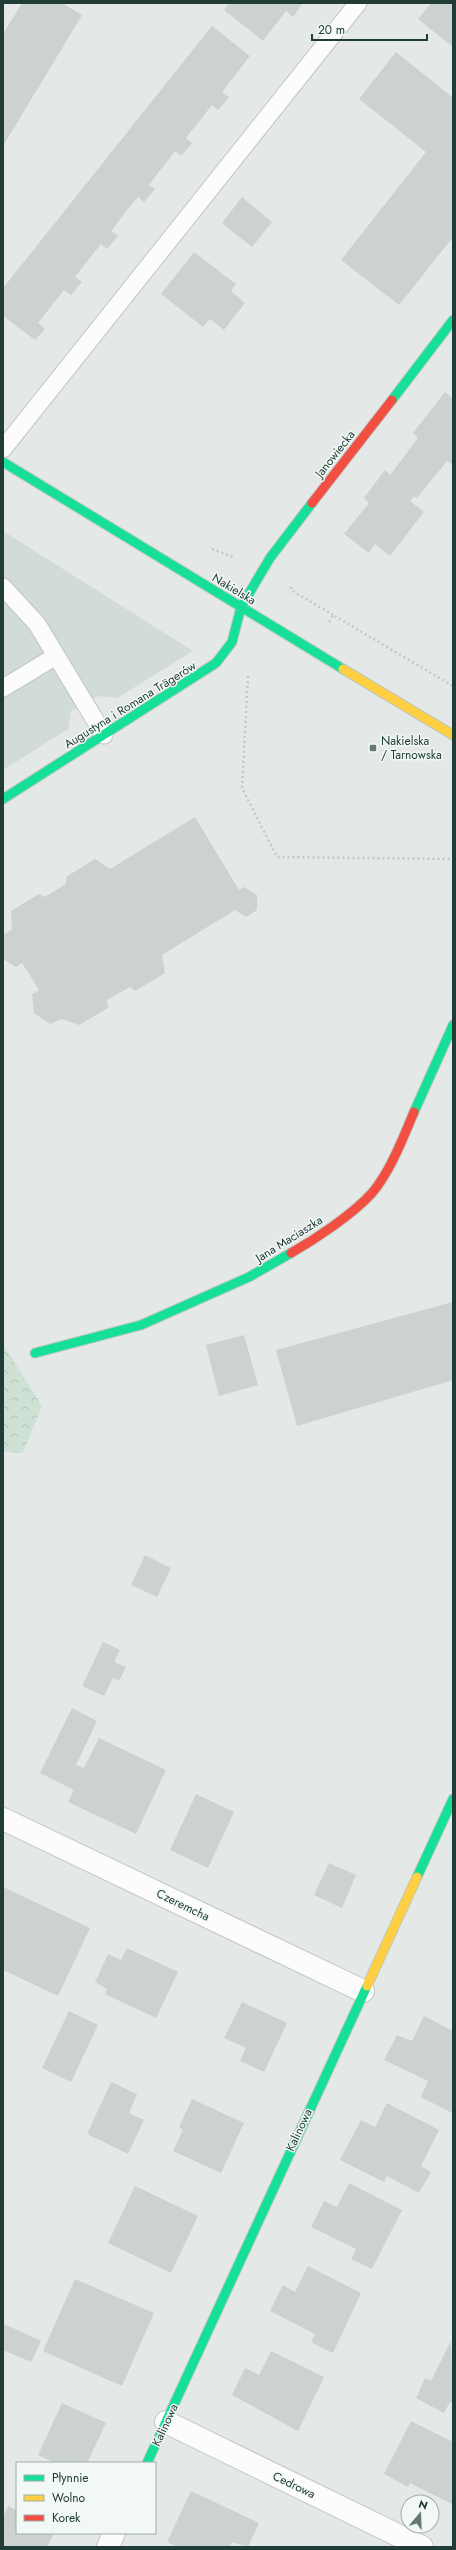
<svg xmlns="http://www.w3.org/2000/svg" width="456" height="2550" font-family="Jost,sans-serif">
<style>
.built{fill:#d1dbd7}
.forest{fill:url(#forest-crowns)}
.building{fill:#ccd2d0}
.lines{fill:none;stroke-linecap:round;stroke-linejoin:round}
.lane-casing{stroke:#c1c6c4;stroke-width:19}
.street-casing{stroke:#c1c6c4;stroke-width:24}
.fast-casing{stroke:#bfc6c4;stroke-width:11}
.slow-casing{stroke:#bfc6c4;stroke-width:11}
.jam-casing{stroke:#bfc6c4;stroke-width:11}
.path{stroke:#c1c9c6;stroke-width:2.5;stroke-dasharray:2 3;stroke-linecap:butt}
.lane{stroke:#fbfcfb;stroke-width:17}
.street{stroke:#fbfcfb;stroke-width:22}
.fast{stroke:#16e098;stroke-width:9}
.slow{stroke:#ffcf43;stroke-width:9}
.jam{stroke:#f24e42;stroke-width:9}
.poi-dot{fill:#657974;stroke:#f2f8f5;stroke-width:1.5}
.labels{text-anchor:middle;stroke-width:3;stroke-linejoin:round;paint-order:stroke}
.street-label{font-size:12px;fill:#213c36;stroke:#f2f8f5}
.poi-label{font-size:12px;fill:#213c36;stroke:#f2f8f5;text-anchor:start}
</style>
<defs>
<pattern id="forest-crowns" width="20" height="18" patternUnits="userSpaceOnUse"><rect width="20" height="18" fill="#cde2d4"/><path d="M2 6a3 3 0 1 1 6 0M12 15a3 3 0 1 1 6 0" fill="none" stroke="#b0c3b7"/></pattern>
</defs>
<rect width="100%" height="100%" fill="#e4e9e7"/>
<!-- built -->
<path class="built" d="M3,531L193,651L117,698L97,696L71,711L68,729L3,770Z"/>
<!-- forest -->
<path class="forest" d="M3,1344L42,1406L23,1453L3,1452Z"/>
<!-- building -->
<path class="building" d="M22,3H62L82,15L3,146V34Z
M229,3H303L293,17L286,11L263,41L224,10Z
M431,3H453V47L418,19Z
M212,26L250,56L222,92L229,97L218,110L212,105L186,138L192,143L181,156L175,151L149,185L155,189L144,202L138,197L124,214L111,231L118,236L107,249L101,244L75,277L82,282L71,295L64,290L38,323L45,329L35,340L3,316V288Z
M396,52L453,98V237L399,305L341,260L426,152L359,99Z
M242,197L272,222L252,247L222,223Z
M194,252L236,284L231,291L245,303L224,330L210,319L203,327L161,294Z
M445,392L453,399V465L447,461L417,498L414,496L410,501L424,512L390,556L375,544L369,553L344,534L369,503L364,498L385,470L390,475L418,438L413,433Z
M195,817L239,890L244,887L257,895V910L246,917L235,910L162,955L165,973L135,991L130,987L107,1000L108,1008L79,1025L62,1019L50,1024L34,1013L32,994L39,990L22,963L16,967L3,959V935L12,929L11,911L39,894L45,897L66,884V877L95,859L110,869Z
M453,1302V1380L297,1426L276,1350Z
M244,1335L258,1385L219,1396L206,1345Z
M145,1555L171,1568L157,1597L131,1585Z
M103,1642L120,1650L114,1662L126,1667L119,1681L113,1678L104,1696L82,1686Z
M72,1708L97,1721L76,1765L84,1768L99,1738L166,1770L136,1834L68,1802L74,1790L40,1773Z
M196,1794L234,1812L208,1868L170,1850Z
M329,1863L356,1875L342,1908L314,1895Z
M3,1887L90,1928L58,1996L3,1970Z
M127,1948L178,1972L156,2018L105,1994L107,1989L95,1982L108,1954L121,1960Z
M242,2002L287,2023L264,2072L240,2061L246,2048L224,2038Z
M69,2011L98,2025L71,2082L42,2068Z
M424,2016L453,2031L452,2113L421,2097L428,2081L384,2060L397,2035L412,2041Z
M111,2082L137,2094L129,2113L144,2120L128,2154L87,2134Z
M192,2099L244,2123L221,2173L173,2151L183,2130L179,2127Z
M387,2103L439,2130L421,2166L431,2172L419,2193L387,2176L384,2182L340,2160L361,2120L375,2127Z
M349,2183L402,2210L372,2269L351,2259L356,2249L311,2227L324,2201L337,2207Z
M135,2186L198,2216L171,2273L108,2243Z
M308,2266L361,2293L333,2353L311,2342L315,2334L270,2311L283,2285L295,2292Z
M75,2279L154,2313L122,2386L43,2351Z
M4,2324L41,2341L31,2362L3,2350Z
M451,2341L453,2403L450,2402L444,2413L416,2398L425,2378L431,2381Z
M271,2351L324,2377L298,2431L232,2395L245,2368L259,2375Z
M62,2403L106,2423L87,2463H55L38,2455Z
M411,2421L453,2442L452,2504L410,2483L408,2487L384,2474Z
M191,2491L259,2523L248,2547L232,2542L230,2547H178L167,2542Z
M8,2506L17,2510V2533H54L47,2547H3V2518Z"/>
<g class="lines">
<defs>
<path id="lane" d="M3,449L358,3
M3,587L37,624L104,735
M3,688L56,656"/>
<path id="street" d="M3,1819L363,1991
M166,2422L422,2547
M108,2547L114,2533"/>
<path id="fast" d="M392,400L453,320
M3,462L343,669
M3,799L216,663L232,642L241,607L270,558L312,503
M414,1112L453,1025
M35,1353L141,1325L249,1277L291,1253
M417,1877L453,1799
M147,2463L367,1986"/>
<path id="slow" d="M343,669L453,735
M367,1986L417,1877"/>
<path id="jam" d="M312,503L392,400
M291,1253C316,1239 353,1214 372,1193C390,1172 403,1138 414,1112"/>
</defs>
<!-- lane casing -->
<use href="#lane" class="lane-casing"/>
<!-- street casing -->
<use href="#street" class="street-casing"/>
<!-- fast casing -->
<use href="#fast" class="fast-casing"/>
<!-- slow casing -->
<use href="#slow" class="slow-casing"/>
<!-- jam casing -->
<use href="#jam" class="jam-casing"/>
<!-- path -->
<path class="path" d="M212,549L233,557
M291,587V590L333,615
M329,622L333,615L453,686
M248,676L242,788L277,857L453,859"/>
<!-- lane -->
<use href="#lane" class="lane"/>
<!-- street -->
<use href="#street" class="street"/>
<!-- fast -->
<use href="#fast" class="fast"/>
<!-- slow -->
<use href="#slow" class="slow"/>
<!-- jam -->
<use href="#jam" class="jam"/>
</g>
<!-- markers -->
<rect class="poi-dot" x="369" y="744" width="8" height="8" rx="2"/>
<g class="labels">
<!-- street labels -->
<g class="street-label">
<text transform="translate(335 454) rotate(-52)" y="4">Janowiecka</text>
<text transform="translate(234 589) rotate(31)" y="4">Nakielska</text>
<text transform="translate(130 705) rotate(-32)" y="4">Augustyna i Romana Trägerów</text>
<text transform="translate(289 1239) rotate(-32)" y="4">Jana Maciaszka</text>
<text transform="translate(183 1905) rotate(26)" y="4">Czeremcha</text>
<text transform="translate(299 2130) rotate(-65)" y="4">Kalinowa</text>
<text transform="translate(165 2425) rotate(-65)" y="4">Kalinowa</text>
<text transform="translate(294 2485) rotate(26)" y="4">Cedrowa</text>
</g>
<!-- poi labels -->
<g class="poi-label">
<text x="381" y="745">Nakielska<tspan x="381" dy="14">/ Tarnowska</tspan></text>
</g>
</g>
<!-- border -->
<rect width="456" height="2550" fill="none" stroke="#213c36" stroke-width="8"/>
<!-- legend -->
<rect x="16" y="2462" width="140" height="72" fill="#f2f8f5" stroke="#9eada9"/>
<rect x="24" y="2475" width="20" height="6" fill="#16e098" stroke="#9eada9"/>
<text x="52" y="2482" font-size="12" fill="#213c36">Płynnie</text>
<rect x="24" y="2495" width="20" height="6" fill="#ffcf43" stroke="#9eada9"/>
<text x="52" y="2502" font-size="12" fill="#213c36">Wolno</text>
<rect x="24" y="2515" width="20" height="6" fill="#f24e42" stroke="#9eada9"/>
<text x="52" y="2522" font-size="12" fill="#213c36">Korek</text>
<!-- north arrow -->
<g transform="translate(420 2514) rotate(19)"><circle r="19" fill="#f2f8f5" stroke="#9eada9"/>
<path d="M0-3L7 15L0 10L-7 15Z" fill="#657974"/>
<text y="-6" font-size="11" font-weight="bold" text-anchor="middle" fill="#213c36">N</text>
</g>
<!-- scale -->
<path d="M312 34v6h115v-6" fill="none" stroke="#213c36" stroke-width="2"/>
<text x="318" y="34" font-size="12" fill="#213c36" stroke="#f2f8f5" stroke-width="3" paint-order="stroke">20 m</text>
</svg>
